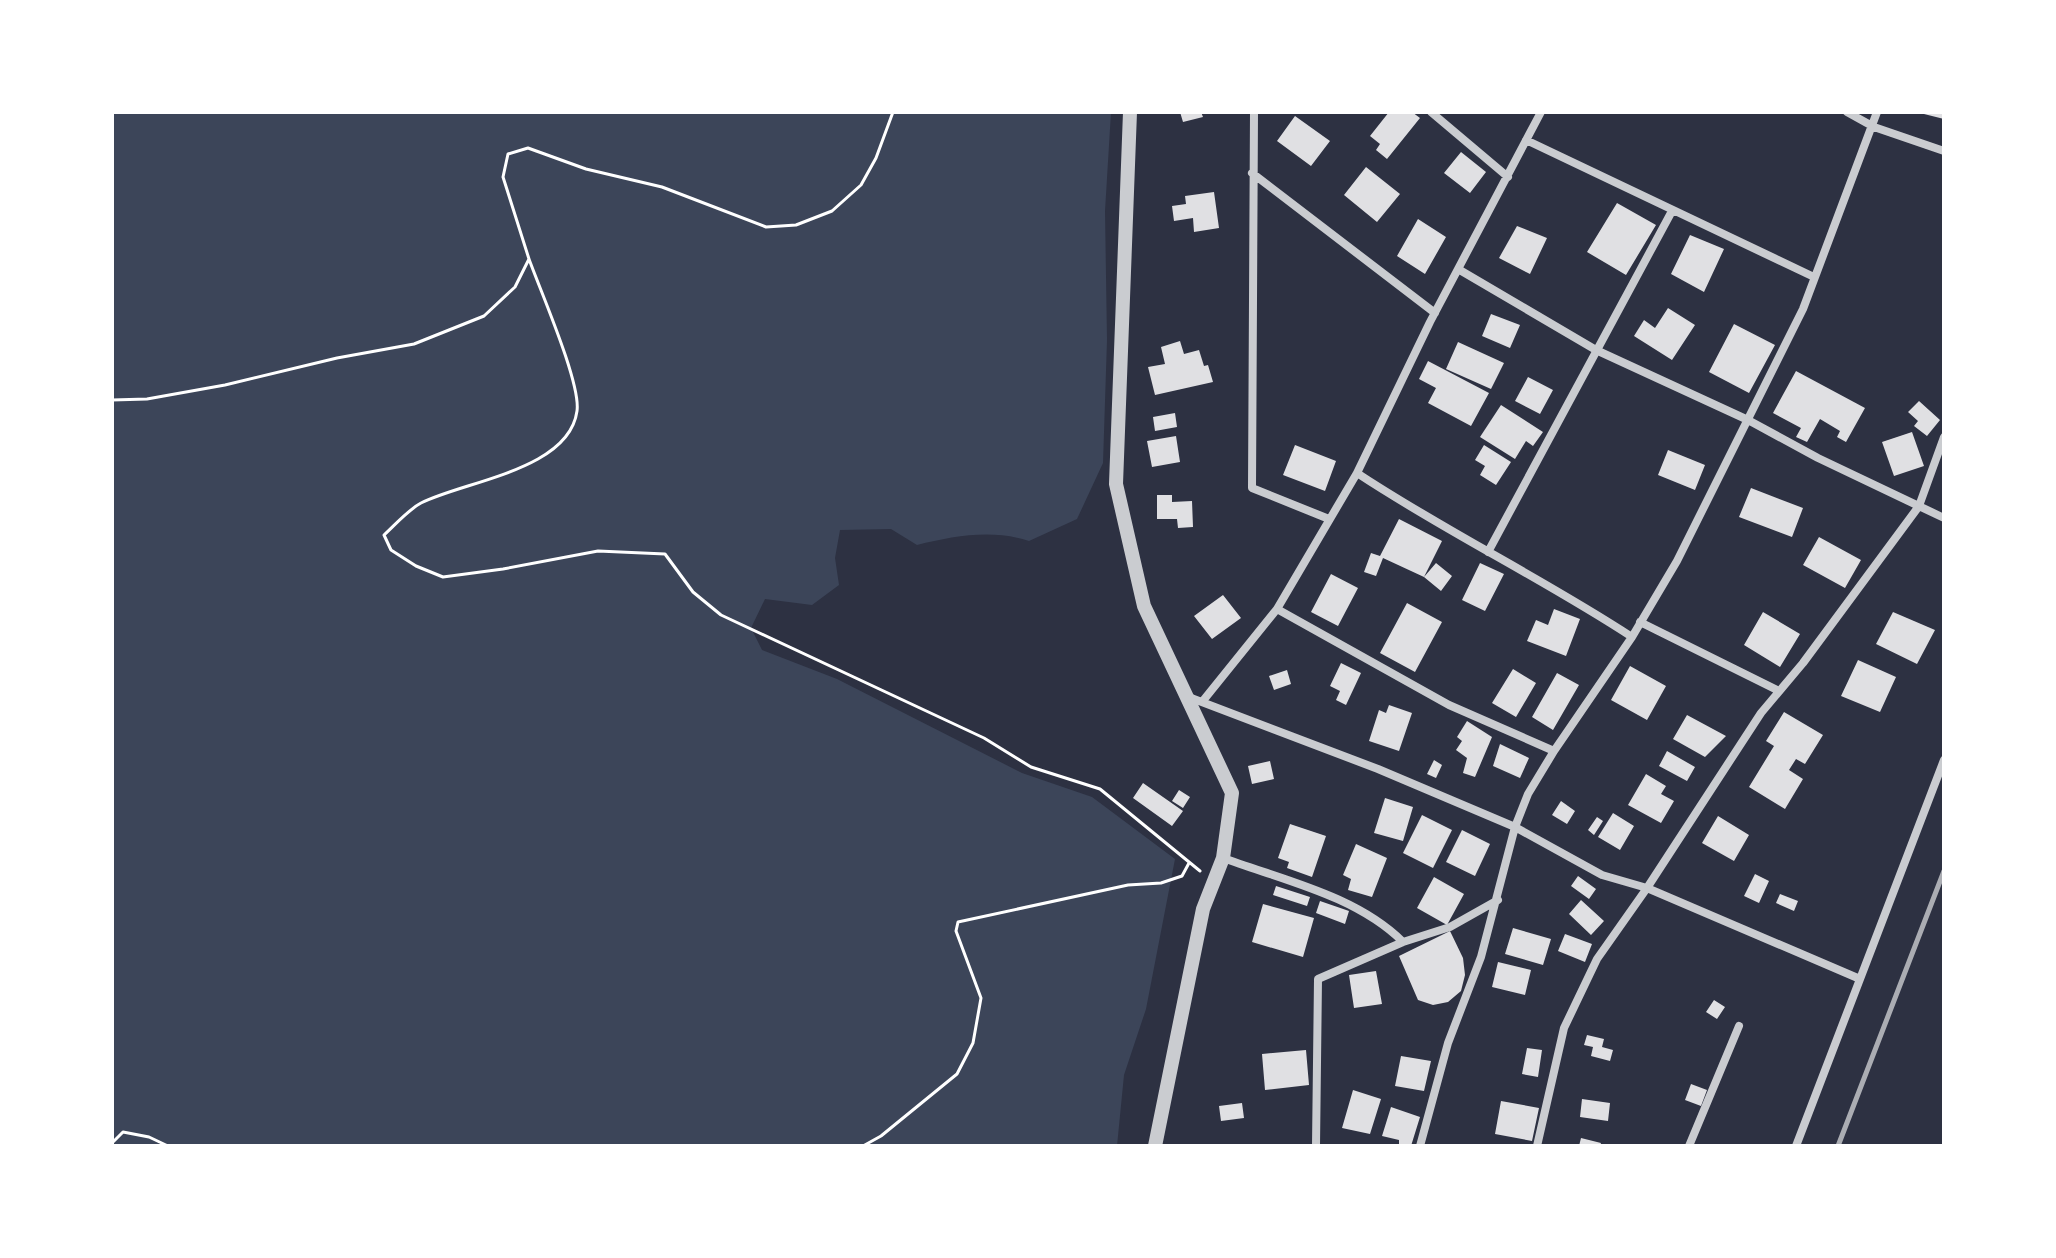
<svg xmlns="http://www.w3.org/2000/svg" width="2056" height="1258" font-family="'Exo 2',sans-serif">
<style>
.green{fill:#3c4559}
.building{fill:#e0e0e3}
.lines{fill:none;stroke-linecap:round;stroke-linejoin:round}
.path{stroke:#fff;stroke-width:3}
.minor{stroke:#caccd0;stroke-width:8}
.tertiary{stroke:#caccd0;stroke-width:14}
.rail{stroke:#abadb3;stroke-width:5}
</style>
<rect width="100%" height="100%" fill="#2d3142"/>
<!-- green -->
<path class="green" d="M112,112H1111L1105,211L1107,340L1103,463L1077,519L1029,541C992,529 954,536 917,545L891,529L840,530L835,558L839,585L812,605L765,599L751,628L762,650L837,679L1022,773L1092,797L1175,859L1146,1009L1124,1075L1117,1146H112Z"/>
<!-- building -->
<path class="building" d="M1180,112H1201L1203,117L1183,122Z
M1389,112H1412L1420,118L1387,159L1376,150L1380,144L1370,136Z
M1920,112H1944V119L1920,113Z
M1295,116L1330,141L1311,166L1277,141Z
M1461,152L1486,172L1470,193L1444,173Z
M1366,167L1400,194L1377,222L1344,195Z
M1214,192L1219,228L1194,232L1193,218L1174,221L1172,206L1186,204L1185,196Z
M1617,203L1656,225L1626,275L1587,252Z
M1418,219L1446,237L1425,274L1397,256Z
M1517,226L1547,238L1530,274L1499,258Z
M1690,235L1724,249L1704,292L1671,274Z
M1668,308L1695,325L1672,360L1634,336L1644,320L1655,328Z
M1491,314L1520,325L1510,348L1482,336Z
M1734,324L1775,345L1749,393L1709,372Z
M1180,341L1184,354L1199,350L1204,366L1208,365L1213,382L1155,395L1148,367L1165,364L1161,347Z
M1458,342L1504,363L1491,389L1446,369Z
M1428,361L1489,393L1471,426L1428,403L1436,388L1419,379Z
M1796,371L1865,408L1846,442L1837,437L1840,431L1820,419L1807,442L1796,437L1801,428L1773,413Z
M1528,377L1553,390L1540,414L1515,401Z
M1919,401L1940,420L1927,436L1914,426L1918,421L1908,412Z
M1501,405L1543,432L1533,446L1526,441L1515,459L1480,437Z
M1175,413L1177,427L1155,431L1153,417Z
M1912,432L1924,466L1894,476L1882,442Z
M1176,436L1180,462L1152,467L1147,441Z
M1295,445L1336,461L1325,491L1283,475Z
M1484,445L1511,462L1496,485L1480,475L1485,466L1475,460Z
M1668,450L1705,465L1695,490L1658,475Z
M1751,488L1803,508L1792,537L1739,517Z
M1157,495H1172V502L1192,501L1193,527L1178,528L1177,519H1157Z
M1399,519L1442,541L1424,577L1436,563L1452,576L1441,591L1424,577L1383,558L1376,576L1364,572L1371,553L1380,556Z
M1819,537L1861,560L1845,588L1803,565Z
M1480,563L1504,574L1485,611L1462,600Z
M1331,574L1358,588L1338,626L1311,612Z
M1223,595L1241,618L1212,639L1194,616Z
M1407,603L1442,622L1415,672L1380,653Z
M1554,609L1580,619L1566,656L1527,641L1536,620L1548,625Z
M1763,612L1800,634L1780,667L1744,645Z
M1893,612L1935,630L1917,664L1876,644Z
M1858,660L1896,677L1880,712L1841,696Z
M1341,663L1361,673L1346,705L1336,700L1340,691L1330,686Z
M1630,666L1666,686L1647,720L1611,700Z
M1513,669L1536,683L1516,717L1492,703Z
M1287,670L1291,684L1274,690L1269,676Z
M1557,673L1579,685L1553,730L1532,717Z
M1389,705L1412,713L1399,751L1369,741L1379,710L1386,713Z
M1784,712L1823,735L1805,764L1796,759L1789,770L1803,779L1785,809L1749,787L1774,746L1766,741Z
M1687,715L1726,736L1705,757L1673,739Z
M1467,721L1492,737L1475,777L1463,773L1467,758L1456,750L1462,741L1457,737Z
M1500,744L1529,758L1520,778L1493,766Z
M1667,751L1695,767L1687,781L1659,766Z
M1434,760L1442,765L1436,778L1427,774Z
M1270,761L1274,779L1252,784L1248,766Z
M1646,774L1666,786L1661,794L1674,801L1661,823L1628,805Z
M1143,783L1183,811L1172,826L1133,798Z
M1179,790L1190,797L1183,808L1172,801Z
M1385,798L1413,807L1403,841L1374,833Z
M1561,801L1575,811L1567,824L1552,815Z
M1613,813L1634,826L1620,850L1598,837Z
M1422,815L1452,830L1433,868L1403,853Z
M1718,816L1749,835L1734,861L1702,843Z
M1597,817L1603,821L1594,835L1588,830Z
M1290,824L1326,836L1312,877L1287,868L1289,862L1278,858Z
M1462,830L1490,844L1475,876L1446,862Z
M1356,844L1387,858L1372,897L1348,890L1351,879L1343,875Z
M1755,874L1769,881L1759,903L1744,896Z
M1578,876L1596,889L1589,899L1571,886Z
M1434,877L1464,894L1447,925L1417,908Z
M1276,886L1310,897L1307,906L1273,895Z
M1780,894L1798,901L1794,911L1776,903Z
M1581,900L1604,921L1591,935L1569,914Z
M1320,901L1349,911L1345,924L1316,913Z
M1263,904L1314,918L1303,957L1252,942Z
M1513,928L1551,939L1543,965L1505,954Z
M1450,931L1463,958L1465,975L1461,991L1448,1002L1433,1005L1418,1000L1399,956Z
M1565,934L1592,944L1585,962L1558,951Z
M1498,962L1531,970L1525,995L1492,987Z
M1376,971L1382,1004L1354,1008L1349,975Z
M1714,1000L1725,1007L1717,1019L1706,1012Z
M1587,1035L1604,1039L1602,1047L1613,1050L1610,1061L1591,1056L1593,1047L1584,1045Z
M1527,1048L1542,1050L1538,1077L1522,1074Z
M1306,1050L1309,1085L1265,1090L1262,1054Z
M1401,1056L1431,1061L1424,1091L1395,1086Z
M1691,1084L1707,1090L1701,1106L1685,1100Z
M1353,1090L1381,1099L1370,1134L1342,1128Z
M1582,1099L1610,1103L1608,1121L1580,1117Z
M1501,1101L1539,1108L1532,1141L1495,1134Z
M1242,1103L1244,1118L1221,1121L1219,1106Z
M1391,1107L1420,1117L1411,1146H1399V1140L1382,1136Z
M1581,1138L1601,1143L1600,1146H1579Z"/>
<g class="lines">
<!-- path -->
<path class="path" d="M529,259C540,290 581,383 577,411C569,470 465,481 421,503C408,510 395,525 384,535L391,550L416,566L443,577L503,569L598,551L665,554L693,592L721,615L984,738L1031,767L1100,789L1200,871
M112,400L147,399L225,385L337,358L414,344L484,316L515,287L529,259L503,177L508,154L528,148L586,169L662,187L766,227L796,225L832,211L861,185L876,158L893,112
M112,1143L123,1132L149,1137L168,1146
M863,1146L881,1136L957,1074L973,1043L981,998L956,931L958,922L1128,885L1161,883L1182,876L1189,863"/>
<!-- minor -->
<path class="minor" d="M1254,112L1252,488L1329,519
M1431,112L1508,177
M1847,112L1874,127L1944,151
M1526,140L1814,277
M1252,173L1435,313
M1458,269L1596,350L1748,420L1818,458L1944,518
M1357,473C1446,532 1542,578 1632,637
M1488,552L1672,211
M1277,609L1449,705L1554,751
M1640,622L1779,691
M1186,696L1378,769L1515,827L1602,875L1647,888L1860,979
M1202,702L1277,609L1357,473L1430,322L1541,112
M1223,858C1283,880 1357,896 1403,942
M1316,1146L1318,979L1403,942L1450,927L1498,900
M1420,1146L1448,1043L1481,957L1515,827L1528,794L1554,751L1632,637L1677,561L1803,309L1877,112
M1537,1146L1564,1028L1597,959L1647,888L1761,713L1803,663L1919,506L1944,437
M1689,1146L1739,1026
M1796,1146L1944,760"/>
<!-- tertiary -->
<path class="tertiary" d="M1130,112L1116,484L1144,606L1232,793L1223,858L1203,909L1155,1146"/>
<!-- rail -->
<path class="rail" d="M1838,1146L1944,871"/>
</g>
<!-- border -->
<rect width="2056" height="1258" fill="none" stroke="#ffffff" stroke-width="228"/>
</svg>
